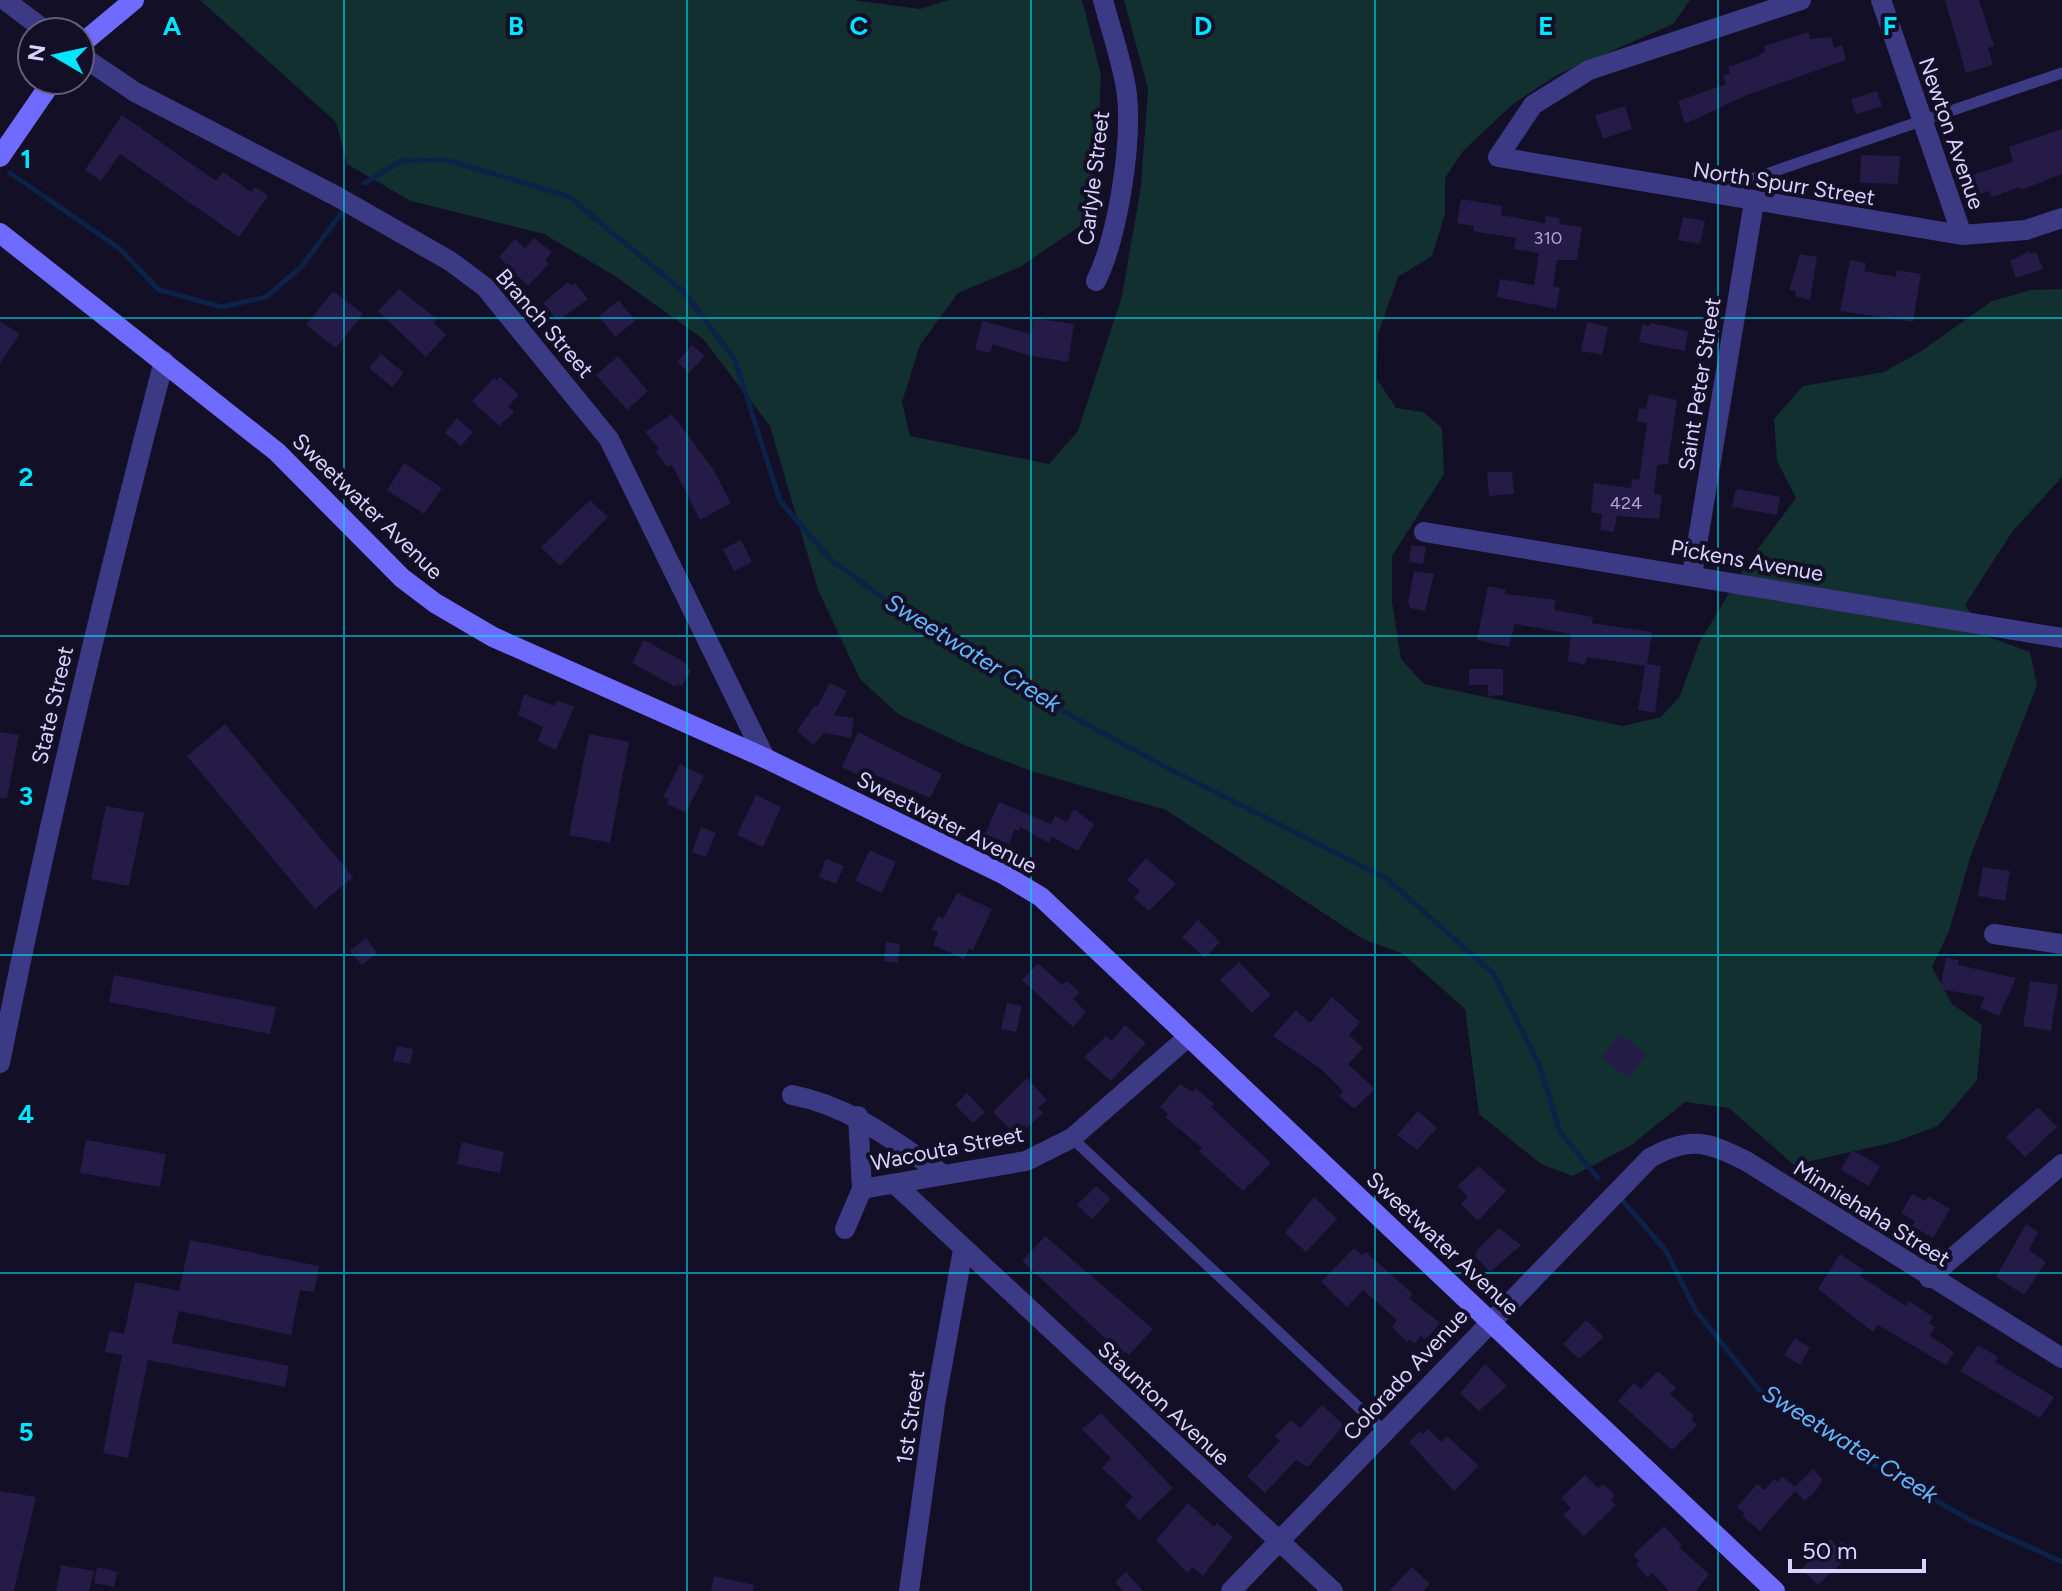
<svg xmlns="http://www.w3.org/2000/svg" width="2062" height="1591" font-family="Figtree,sans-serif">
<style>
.green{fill:#12302f}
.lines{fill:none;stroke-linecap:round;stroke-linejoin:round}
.stream{stroke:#0c2248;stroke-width:5}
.building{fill:#241b47}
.lane{stroke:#3d3a85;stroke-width:11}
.street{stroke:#3d3a85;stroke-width:20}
.secondary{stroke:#6f6bff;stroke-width:20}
.grid{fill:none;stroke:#00e5ff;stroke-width:2;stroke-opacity:0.55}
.labels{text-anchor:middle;stroke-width:8;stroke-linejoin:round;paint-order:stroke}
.number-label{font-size:18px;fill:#aca6d1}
.street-label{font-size:22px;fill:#d9d4ff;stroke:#130f26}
.water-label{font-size:24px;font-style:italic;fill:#62b6ff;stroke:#130f26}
.grid-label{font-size:26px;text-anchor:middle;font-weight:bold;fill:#00e5ff;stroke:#130f26;stroke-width:8;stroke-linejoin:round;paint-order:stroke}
</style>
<rect width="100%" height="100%" fill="#130f26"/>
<!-- green -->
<path class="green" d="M200,0H852L920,9L948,0H1082L1101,75L1097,160L1080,226L1020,267L958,293L920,345L902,402L910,436L1049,464L1078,431L1122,296L1141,186L1148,89L1124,0H1690L1673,24L1557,75L1513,104L1463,151L1445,178V214L1432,256L1398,277L1378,334L1377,379L1396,408L1423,412L1442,428L1444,474L1392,556V602L1401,659L1424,684L1623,726L1661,717L1680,696L1699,643L1748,562L1796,498L1777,461L1774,419L1803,386L1884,372L1920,352L1992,301L2031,290L2062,289V477L2012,532L1965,605L1986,636L2030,652L2037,685L1970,858L1949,931L1932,967L1952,1004L1982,1025L1977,1080L1938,1126L1894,1142L1794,1165L1729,1108L1685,1102L1630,1146L1573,1176L1541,1164L1479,1114L1465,1009L1403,954L1363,939L1166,810L1034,772L969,747L898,714L860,679L818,590L770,426L703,339L615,276L544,234L411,201L347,164L336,122Z"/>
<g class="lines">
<!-- stream -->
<path class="stream" d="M10,173L119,248L159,290L222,307L266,297L301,267L346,207
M365,183L401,161L447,160L568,196L684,292L735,360L780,501L830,559L926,630L1017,686L1154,761L1386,878L1494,974L1540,1067L1560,1132L1598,1178
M1623,1201L1666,1251L1696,1311L1760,1391L1871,1463L1968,1519L2062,1562"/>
</g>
<!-- building -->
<path class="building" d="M1945,0H1979L1994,46L1988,48L1993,65L1966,73Z
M1808,32L1810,39L1831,37L1834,48L1842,45L1846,60L1747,95L1685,124L1678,101L1726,84L1723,76L1730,73L1728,67L1756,57L1765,51L1764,46Z
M1877,91L1882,106L1856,114L1851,99Z
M1625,106L1632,129L1603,139L1595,115Z
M122,115L216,181L223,172L251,192L255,187L268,196L239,237L120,154L101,181L85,170Z
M2062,129V174L2021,190L2020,187L1992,197L1989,191L1976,195L1969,176L2013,162L2009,147Z
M1861,155L1900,156L1898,184L1860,183Z
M1461,199L1502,206L1501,215L1545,223L1546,216L1560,218L1559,224L1582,227L1577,260H1557L1553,286L1560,288L1556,309L1497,297L1500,279L1534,285L1539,253L1514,249L1516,238L1473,231L1474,226L1457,223Z
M1683,217L1705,221L1700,244L1678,240Z
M534,238L552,252L545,261L549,264L528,286L499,257L515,239L525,248Z
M2030,251L2031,254L2036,252L2043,269L2016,278L2010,261Z
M1800,254L1817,257L1810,300L1795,296L1796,291L1789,290Z
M1850,260L1866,263L1864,271L1896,277L1897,270L1921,274L1913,322L1840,311Z
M568,282L571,286L575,283L588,299L558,321L543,303Z
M399,289L437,319L434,323L446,335L426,357L378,311Z
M333,291L363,314L336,348L306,325Z
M619,300L635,321L615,337L599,316Z
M1033,318L1074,324L1068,362L1027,355L993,344L990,353L975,349L982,321L1031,334Z
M0,321L20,334L0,363Z
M1587,322L1608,327L1602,355L1581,351Z
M1651,323L1688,331L1685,351L1639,342L1642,324L1650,326Z
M692,345L705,356L689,373L677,362Z
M381,354L404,373L392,387L369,368Z
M618,356L648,391L627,410L596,375Z
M500,377L519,395L508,406L514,412L499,426L472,401L494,378L497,380Z
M1649,394L1677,400L1668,464L1657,465L1654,494L1662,495L1659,519L1617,516L1614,532L1600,530L1602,514L1591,512L1594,483L1631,488L1632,479L1639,480L1647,423L1637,421L1639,408L1646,409Z
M672,414L713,469L731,503L700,520L672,465L667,467L656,452L659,449L645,432Z
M457,418L473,432L461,446L445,433Z
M404,463L442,488L424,514L387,490Z
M1487,472H1512L1514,494L1489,496Z
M1739,489L1780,497L1777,515L1732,507L1735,492Z
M590,500L608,517L560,566L541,547Z
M741,540L752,562L734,571L723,549Z
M1411,545L1426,547L1423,564L1409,562Z
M1414,571L1434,574L1425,611L1410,608L1408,603Z
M1488,586L1506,590L1505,594L1556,600L1554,610L1593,617L1592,623L1652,632L1647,664L1661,666L1655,713L1638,710L1645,666L1587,657L1585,665L1568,661L1571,634L1515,624L1509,647L1477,640Z
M644,640L688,664L686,668L691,670L682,686L677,684L676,687L632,663Z
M1469,669H1503V695L1488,696V685H1469Z
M830,683L847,691L834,715L854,718L851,738L824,733L813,745L797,731L815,705L817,707Z
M524,694L554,706L557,700L574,707L556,750L538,741L543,727L518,715Z
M225,724L353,877L315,909L187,756Z
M0,732L19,735L7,798H0Z
M858,732L942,774L930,798L868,772L865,778L842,767Z
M589,734L629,742L610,843L569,835Z
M680,764L704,776L686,813L667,804L669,799L663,797Z
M756,795L781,807L763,847L737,835Z
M999,802L1051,824L1055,816L1067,822L1074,809L1094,824L1078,851L1052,837L1049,843L1020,827L1019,831L1015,829L1009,844L985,834Z
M106,806L144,813L129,886L91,879Z
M701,827L716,833L706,857L692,852Z
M870,850L896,862L882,893L855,881Z
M1146,858L1176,884L1149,911L1134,898L1140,891L1127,880Z
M826,859L844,866L836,884L819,877Z
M1983,867L2010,871L2005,901L1978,896Z
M957,893L992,909L973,950L969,948L964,959L933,945L938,932L932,929L938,916L943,919Z
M1198,920L1220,942L1205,958L1182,937Z
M366,938L377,953L362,965L350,951Z
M886,942L900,944L898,963L884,961Z
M1946,958L1959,960L1958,965L2016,978L1999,1016L1980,1008L1985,997L1940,989Z
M1239,962L1271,995L1252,1013L1220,980Z
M1038,963L1062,985L1067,981L1079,992L1073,999L1086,1012L1073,1027L1022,980Z
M114,975L276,1007L270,1034L109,1002Z
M2030,981L2058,985L2051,1031L2023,1026Z
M1332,997L1360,1022L1349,1035L1363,1048L1348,1064L1375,1089L1354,1109L1339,1096L1343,1091L1322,1070L1273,1036L1296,1010L1310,1023Z
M1007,1003L1022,1006L1016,1032L1001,1029Z
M1125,1025L1146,1043L1111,1081L1084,1057L1106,1036L1112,1041Z
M1619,1034L1646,1054L1629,1078L1602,1058Z
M397,1046L413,1049L410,1064L393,1061Z
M1027,1078L1047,1100L1038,1108L1043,1113L1027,1128L1024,1125L1015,1134L993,1112Z
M1180,1084L1193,1092L1196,1088L1214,1104L1211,1107L1271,1163L1243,1191L1199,1151L1202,1148L1165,1117L1168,1114L1160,1107Z
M967,1093L985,1112L973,1123L955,1105Z
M2038,1107L2057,1127L2025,1157L2006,1137Z
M1418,1111L1437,1128L1417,1150L1397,1135Z
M86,1140L166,1154L160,1187L80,1173Z
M462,1142L504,1152L500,1173L457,1164Z
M1852,1150L1880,1166L1869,1186L1841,1170Z
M1479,1166L1506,1191L1478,1221L1461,1204L1468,1197L1457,1186Z
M1096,1186L1111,1199L1092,1219L1077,1205Z
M1912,1194L1925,1201L1928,1196L1950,1209L1933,1238L1912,1226L1915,1221L1901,1213Z
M1314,1197L1337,1219L1306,1252L1285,1233Z
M2026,1224L2038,1232L2029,1250L2046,1262L2024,1295L1996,1277Z
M1499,1228L1521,1245L1490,1272L1475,1256L1477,1250Z
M1045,1236L1153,1329L1129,1355L1125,1351L1122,1354L1022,1261Z
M190,1240L319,1266L314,1292L300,1290L291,1335L179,1311L172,1343L289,1366L285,1387L148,1360L128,1458L103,1453L122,1355L105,1352L109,1331L124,1334L135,1282L179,1291Z
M1354,1248L1362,1255L1366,1252L1413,1294L1409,1298L1440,1323L1429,1336L1424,1339L1421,1336L1415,1344L1410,1339L1407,1342L1392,1327L1397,1320L1363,1290L1347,1307L1321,1282Z
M1840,1254L1864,1270L1860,1276L1906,1306L1909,1301L1933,1317L1929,1323L1935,1327L1930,1336L1954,1352L1946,1365L1878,1325L1873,1332L1818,1289Z
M1586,1320L1604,1337L1579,1359L1563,1344Z
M1795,1338L1810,1348L1800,1365L1784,1355Z
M1978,1345L1998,1357L1995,1362L2054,1397L2040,1418L1960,1371Z
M1485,1364L1507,1386L1479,1411L1460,1393Z
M1658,1371L1676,1388L1670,1394L1694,1416L1691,1419L1697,1425L1672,1450L1618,1401L1634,1383L1641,1389Z
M1322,1405L1344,1425L1308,1467L1296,1460L1265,1493L1247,1476L1280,1441L1275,1436L1291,1420L1300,1428Z
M1101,1413L1173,1488L1139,1520L1125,1505L1133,1497L1102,1468L1111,1458L1082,1429Z
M1428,1429L1441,1442L1447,1436L1479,1466L1454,1491L1409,1442L1420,1431L1423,1434Z
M1813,1469L1823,1480L1818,1488L1805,1501L1795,1491L1760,1531L1742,1516L1744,1513L1737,1507L1757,1484L1765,1490L1774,1479L1778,1482L1782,1476L1795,1487Z
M1585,1475L1598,1488L1603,1484L1615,1495L1611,1500L1616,1505L1584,1536L1563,1515L1571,1508L1561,1498Z
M0,1491L36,1497L14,1591H0Z
M1188,1503L1214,1527L1217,1523L1233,1537L1203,1576L1193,1567L1187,1573L1156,1540Z
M1664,1526L1682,1545L1679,1547L1709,1574L1696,1591H1669L1652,1573L1648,1578L1636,1565L1639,1561L1633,1555Z
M1830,1539L1837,1546L1842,1542L1853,1552L1818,1585L1802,1569Z
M61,1565L94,1571L89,1591H56Z
M97,1567L117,1572L114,1587L94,1583Z
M1412,1567L1430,1584L1423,1591H1389Z
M1126,1572L1143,1591H1123L1115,1582Z
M714,1576L754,1585L753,1591H711Z"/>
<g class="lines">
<!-- lane -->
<path class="lane" d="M1719,190L2062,73
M1072,1138L1384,1431"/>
<!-- street -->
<path class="street" d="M5,0L47,32
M1801,0L1589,70L1533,105L1498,157L1962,235L2026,230L2062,218
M1881,0L1962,235
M80,55L135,92L336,196L450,261L485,287L609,439L765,758
M1096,281C1118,236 1132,145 1127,95C1123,63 1111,31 1103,0
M1424,532L2062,638
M1692,575L1754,202
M1994,934L2062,944
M0,1063C47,827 103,594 164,361
M792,1095C850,1106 894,1141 941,1173
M858,1116L862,1189
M896,1185L1333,1591
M845,1229L862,1189L1026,1161L1072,1138L1188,1037
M1929,1278L2062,1164
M909,1591L935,1405L963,1250
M1231,1591L1650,1158C1689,1136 1707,1141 1746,1161L2062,1358"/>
<!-- secondary -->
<path class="secondary" d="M80,45L134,0
M0,157L53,80
M0,233L277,452L402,578L435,603L493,637L765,758L1003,874L1041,897L1775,1591"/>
</g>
<!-- grid -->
<path class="grid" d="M344,0V1591M687,0V1591M1031,0V1591M1375,0V1591M1718,0V1591M0,318H2062M0,636H2062M0,955H2062M0,1273H2062"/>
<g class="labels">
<!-- number labels -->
<g class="number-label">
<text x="1548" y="244">310</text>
<text x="1626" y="509">424</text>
</g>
<!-- street labels -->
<g class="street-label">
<text transform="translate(1952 133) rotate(71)" y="8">Newton Avenue</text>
<text transform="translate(1093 178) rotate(-83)" y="8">Carlyle Street</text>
<text transform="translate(1784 183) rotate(9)" y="8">North Spurr Street</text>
<text transform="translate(545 323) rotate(49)" y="8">Branch Street</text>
<text transform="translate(1699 384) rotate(-81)" y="8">Saint Peter Street</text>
<text transform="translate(368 506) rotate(44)" y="8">Sweetwater Avenue</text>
<text transform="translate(1747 560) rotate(10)" y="8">Pickens Avenue</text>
<text transform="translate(52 705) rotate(-77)" y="8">State Street</text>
<text transform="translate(947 822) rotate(27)" y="8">Sweetwater Avenue</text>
<text transform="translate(947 1148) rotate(-11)" y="8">Wacouta Street</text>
<text transform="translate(1872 1213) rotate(32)" y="8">Minniehaha Street</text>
<text transform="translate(1443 1243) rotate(43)" y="8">Sweetwater Avenue</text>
<text transform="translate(1405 1374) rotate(-47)" y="8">Colorado Avenue</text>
<text transform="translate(1164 1403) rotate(43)" y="8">Staunton Avenue</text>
<text transform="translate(910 1417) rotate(-82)" y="8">1st Street</text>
</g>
<!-- water labels -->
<g class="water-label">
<text transform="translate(973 653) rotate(32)" y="8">Sweetwater Creek</text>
<text transform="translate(1850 1444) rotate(32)" y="8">Sweetwater Creek</text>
</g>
</g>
<g class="grid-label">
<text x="172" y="35">A</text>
<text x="516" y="35">B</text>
<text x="859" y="35">C</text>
<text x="1203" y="35">D</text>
<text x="1546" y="35">E</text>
<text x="1890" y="35">F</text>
<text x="26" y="168">1</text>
<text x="26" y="486">2</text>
<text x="26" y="805">3</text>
<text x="26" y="1123">4</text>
<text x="26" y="1441">5</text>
</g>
<!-- north arrow -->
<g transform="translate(56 56) rotate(279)"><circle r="38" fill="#130f26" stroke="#625e7d" stroke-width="2"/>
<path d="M0-6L14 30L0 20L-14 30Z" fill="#00e5ff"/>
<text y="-12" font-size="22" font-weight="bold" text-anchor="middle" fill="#d9d4ff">N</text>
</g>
<!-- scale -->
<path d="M1790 1559v12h134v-12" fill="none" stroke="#d9d4ff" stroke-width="4"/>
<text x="1802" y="1559" font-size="24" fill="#d9d4ff" stroke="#130f26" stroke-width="6" paint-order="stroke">50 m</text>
</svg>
